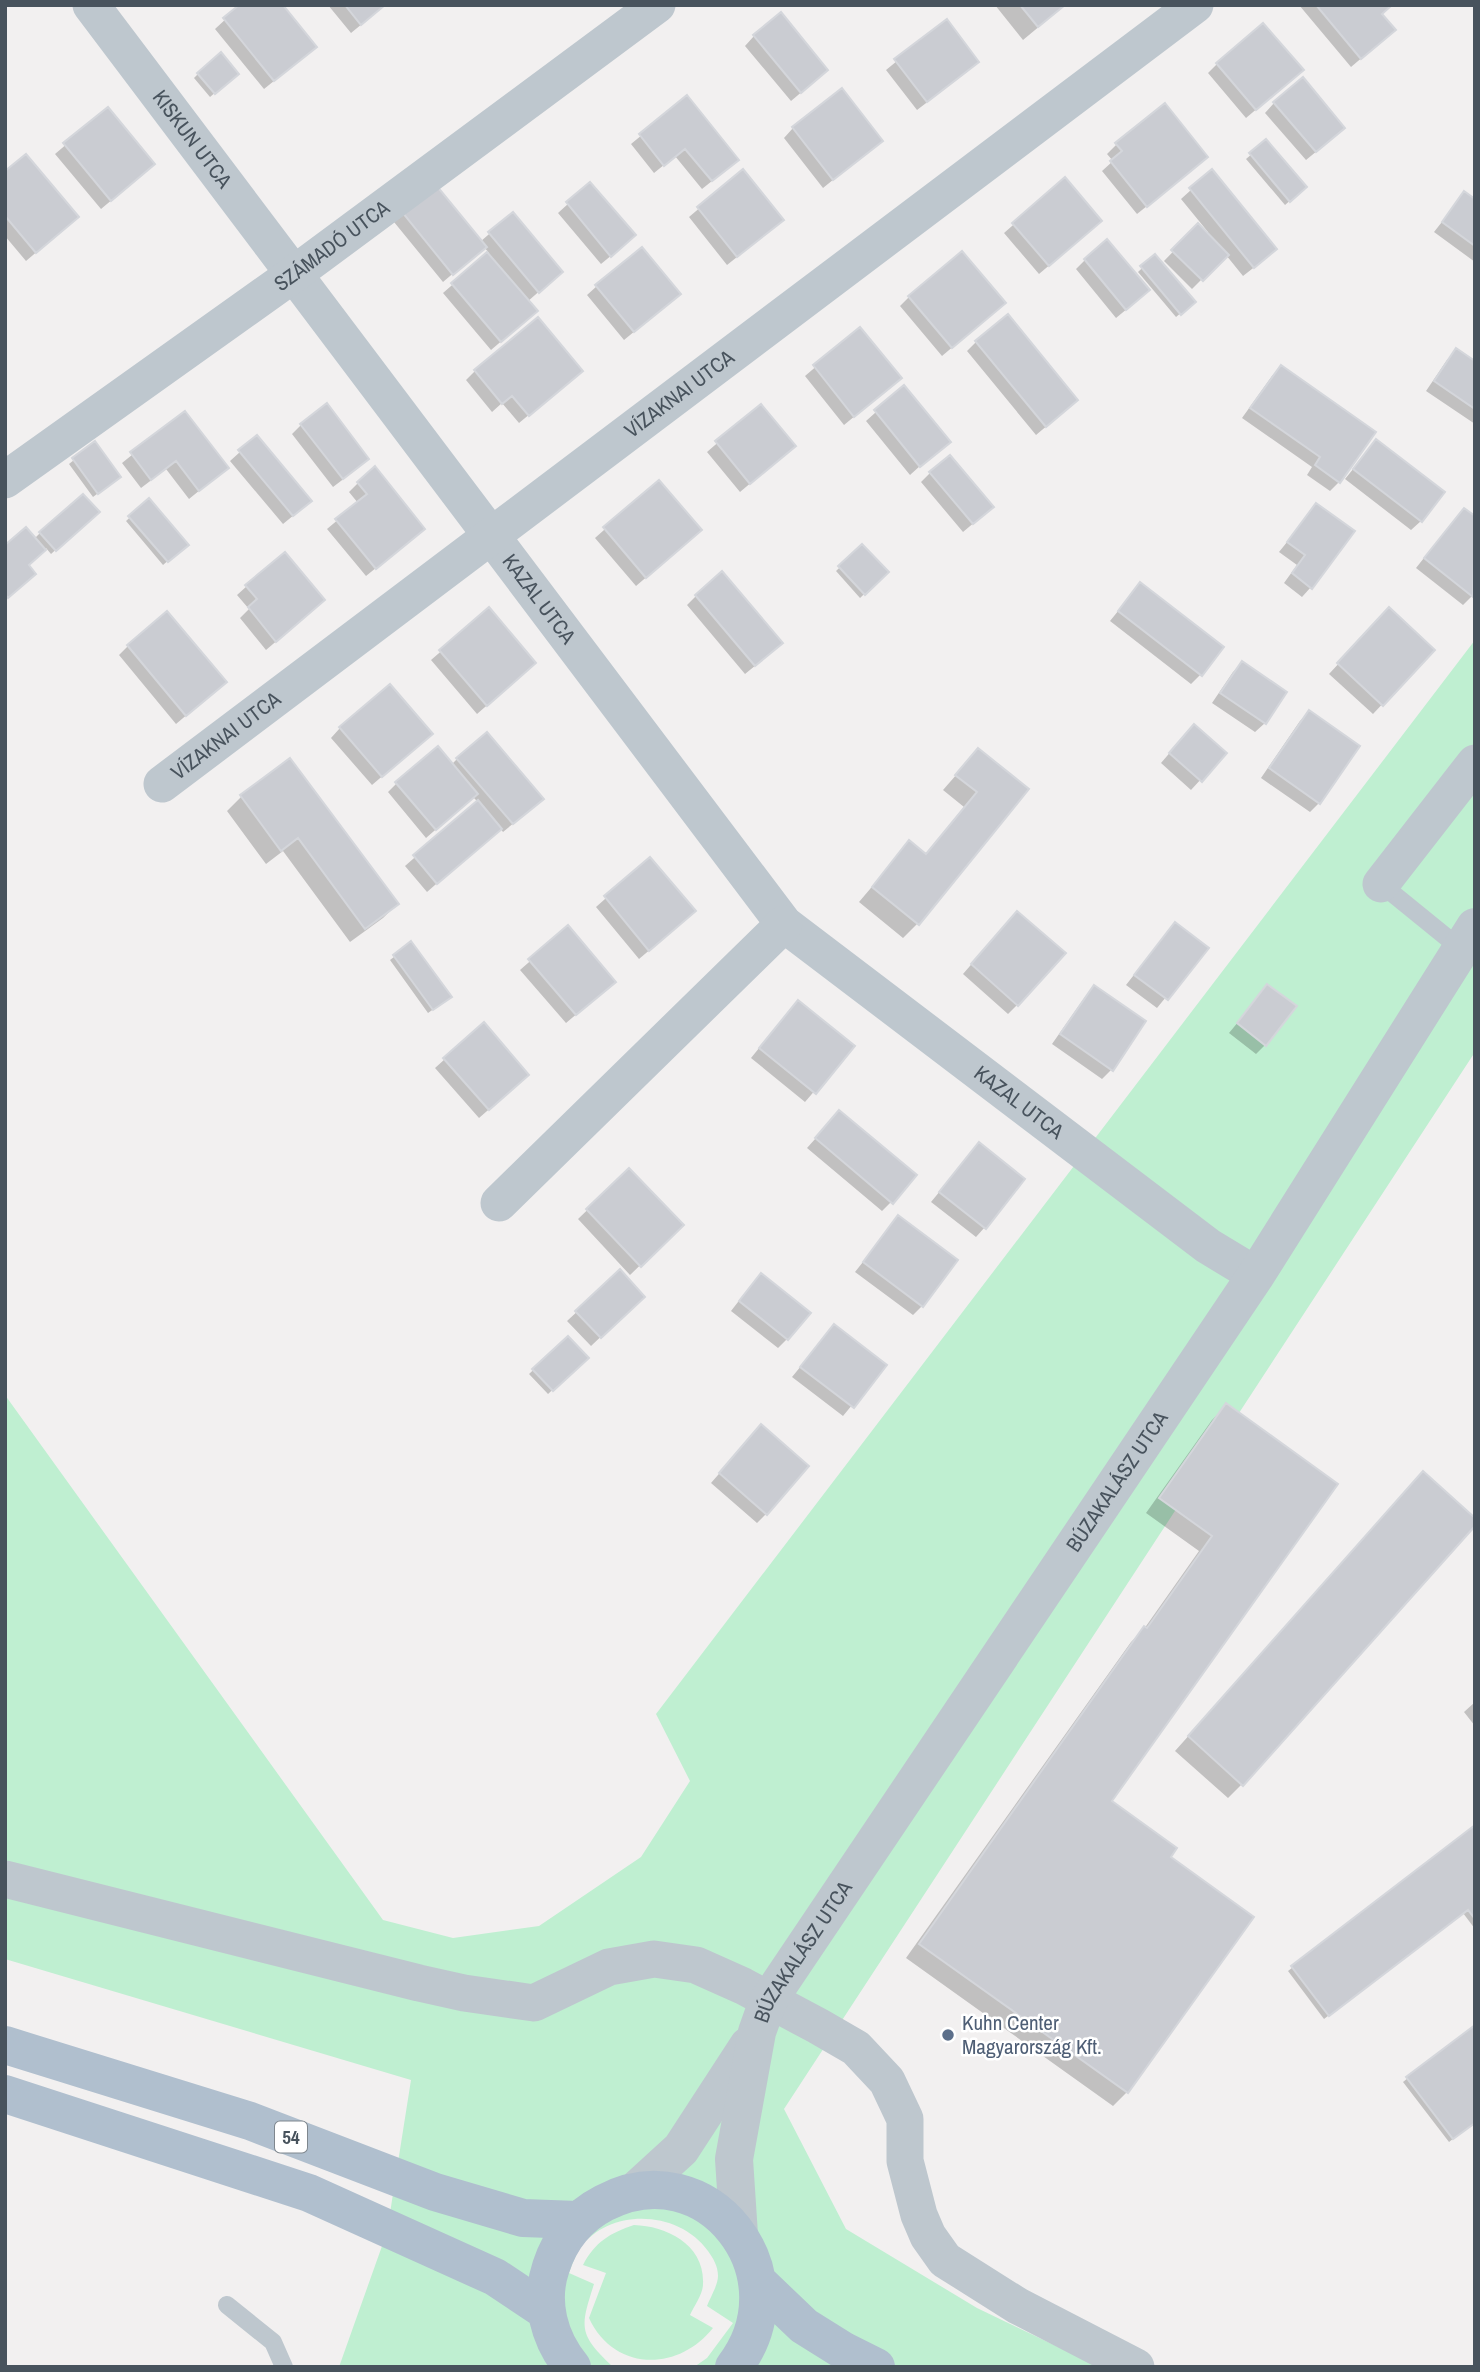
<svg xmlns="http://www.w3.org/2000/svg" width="1480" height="2372" font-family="'Archivo Narrow',sans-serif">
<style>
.green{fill:#bfefd1}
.shadow{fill:#0003}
.building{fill:#caccd2;stroke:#d4d6db;stroke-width:2}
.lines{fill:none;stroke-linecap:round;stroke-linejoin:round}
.service{stroke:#bec7ce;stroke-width:18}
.minor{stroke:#bec7ce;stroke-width:37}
.tertiary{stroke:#bec7ce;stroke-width:38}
.primary{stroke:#b0bfce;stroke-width:38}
.service-dot{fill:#5c6f8a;stroke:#fff;stroke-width:2.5}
.labels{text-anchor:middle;stroke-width:5;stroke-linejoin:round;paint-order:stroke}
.shield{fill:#fff;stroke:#7f878e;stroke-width:2}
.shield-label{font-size:19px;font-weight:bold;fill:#48535d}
.street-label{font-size:21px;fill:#48535d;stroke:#fff}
.service-label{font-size:21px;fill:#4e5e75;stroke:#fff;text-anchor:start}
</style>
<rect width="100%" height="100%" fill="#f2f0f0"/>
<!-- green -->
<path class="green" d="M1475,640V1052L784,2109L846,2229L977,2308L1100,2367H694L707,2358L733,2323L707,2306C710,2298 718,2285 718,2276C718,2266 713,2258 708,2251C679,2210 610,2207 580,2248C575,2256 572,2265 569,2273L594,2284C580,2328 578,2334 613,2367H339L387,2232L411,2080L5,1959V1395L383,1920L453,1938L539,1926L641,1857L690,1781L656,1714Z
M634,2225C667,2226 705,2245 703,2284C703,2294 694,2306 690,2315L713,2328C678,2372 614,2372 589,2318L606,2273L583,2265C595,2242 610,2233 634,2225Z"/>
<!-- shadow -->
<path class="shadow" d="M241,5L305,56L264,89L215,29Z
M328,5H385L351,33Z
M995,5H1065L1023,40Z
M1299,5H1390L1381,15L1384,39L1351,67Z
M946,21L968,71L917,110L886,70Z
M754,36L817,79L791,101L745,46Z
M1217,64L1292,79L1246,118L1208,73Z
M198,74L232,78L210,97L194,78Z
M687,98L727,169L702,189L675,156L654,173L631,144Z
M1274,103L1334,137L1306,160L1265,113Z
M108,109L144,173L101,209L55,154Z
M793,128L881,141L823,188L784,138Z
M1266,142L1301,191L1285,205L1246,159Z
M1117,144L1197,166L1137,214L1102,171L1113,161L1107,154Z
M1212,171L1266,258L1243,276L1226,255L1192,289L1164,261L1198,226L1206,234L1208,232L1181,199Z
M742,172L772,229L727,265L689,217Z
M5,173L67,226L26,261L5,236Z
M1065,180L1091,230L1039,274L1004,233Z
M590,184L624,245L601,264L558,213Z
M1464,194L1475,202V262L1434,232Z
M403,213L480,242L512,214L551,281L527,302L526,320L491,350L443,293L489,253L484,247L443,282L394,222Z
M1155,256L1194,302L1176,317L1138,272Z
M1085,260L1139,299L1116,318L1076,269Z
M597,286L669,303L624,340L587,295Z
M909,297L994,312L942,356L900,306Z
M860,329L890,387L844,425L805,376Z
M976,342L1067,409L1036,435L967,351Z
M1456,351L1475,364V424L1426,391L1447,360Z
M1281,367L1339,482L1330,491L1307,475L1312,467L1242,418L1272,376Z
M475,371L571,380L519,423L502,403L492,412L466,380Z
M904,387L941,447L910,475L866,421Z
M760,406L784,455L740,492L707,452Z
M184,413L227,468L189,499L166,469L141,488L122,463Z
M301,425L358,468L333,487L292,434Z
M1376,441L1421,521L1411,530L1345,479Z
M94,444L114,481L93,497L69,464Z
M240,452L300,510L283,524L230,461Z
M930,473L982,516L963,532L921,482Z
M658,482L691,539L636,586L595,538Z
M358,483L413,538L366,576L327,529L358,503L349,492Z
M148,501L186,545L163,565L126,521Z
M1317,505L1311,587L1302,597L1284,583L1297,565L1279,552Z
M97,512L51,554L46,548L27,566L25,583L5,599V548L34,539L40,533Z
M1475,518V593L1463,605L1416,568L1455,519Z
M862,546L887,572L860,598L836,571Z
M1140,584L1201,674L1191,684L1110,621Z
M247,586L314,609L266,650L240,618L249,609L237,595Z
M696,596L772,652L745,674L687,605Z
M489,610L525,672L477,714L431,660Z
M1380,619L1433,650L1373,714L1329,674Z
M128,646L215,691L176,724L119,655Z
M1242,663L1265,723L1255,732L1212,703L1233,672Z
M1309,712L1319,803L1310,812L1261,778L1300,721Z
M340,728L421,743L372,785L331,738Z
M1185,735L1225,753L1191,790L1161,763Z
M978,750L1026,789L917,924L903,938L859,902L909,843L925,855L964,807L943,790Z
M457,759L532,808L503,832L500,828L427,892L405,866L478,802L473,797L426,838L388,792L397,783L451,765Z
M241,797L397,904L383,918L350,942L283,851L266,864L227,811Z
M650,859L685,920L639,959L596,907Z
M1008,922L1017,1005L1008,1014L963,974Z
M568,928L604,991L566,1023L520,970Z
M1166,934L1206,948L1157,1008L1126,985Z
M411,944L445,1001L428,1013L390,960Z
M1268,986L1265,1045L1256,1054L1229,1033Z
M1094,987L1111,1070L1102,1079L1052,1044L1085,997Z
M789,1011L853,1046L805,1102L751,1058Z
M445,1059L518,1084L479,1118L435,1068Z
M833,1119L891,1202L882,1211L807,1148Z
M979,1144L985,1227L976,1237L931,1202Z
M629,1170L682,1225L630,1275L578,1219Z
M898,1218L922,1306L913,1315L855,1272Z
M620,1272L643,1297L591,1346L567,1321Z
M752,1284L787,1339L778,1348L731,1311Z
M834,1326L885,1365L843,1416L792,1377Z
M568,1338L587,1358L548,1394L529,1374Z
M1226,1406L1336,1484L1109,1802L1168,1858L1127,2092L1113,2106L906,1958L1131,1642L1144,1629L1199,1551L1146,1513L1212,1420Z
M752,1436L766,1514L757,1523L711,1483Z
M1410,1488L1242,1784L1228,1798L1175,1751Z
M1475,1702V1726L1464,1712Z
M1475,1827V1929L1463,1913L1324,2019L1288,1971Z
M1408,2078L1475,2122L1449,2142L1403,2082Z"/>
<!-- building -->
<path class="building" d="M239,5H283L317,47L274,81L223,18Z
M345,5H385L361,25Z
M1020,5H1065L1038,27Z
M1316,5H1392L1382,14L1396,30L1361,59Z
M781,12L828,70L801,93L753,35Z
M947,19L979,62L927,102L894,59Z
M1263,23L1304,70L1256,110L1216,63Z
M221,52L239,74L215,94L197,73Z
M1303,77L1345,128L1316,152L1273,102Z
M842,88L883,141L833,180L792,127Z
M687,95L739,160L712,181L685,149L664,166L639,134Z
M1165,103L1208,157L1147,207L1110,161L1122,151L1115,143Z
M108,107L155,164L111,201L63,143Z
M1266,139L1307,187L1290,202L1249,153Z
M26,154L79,217L36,253L5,216V171Z
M743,169L784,220L737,257L697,207Z
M1212,169L1277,249L1254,268L1189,188Z
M1065,177L1102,221L1049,266L1012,223Z
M590,182L636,235L611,257L566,202Z
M436,185L487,247L453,275L402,212Z
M1464,191L1475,199V246L1442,222Z
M513,212L563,272L539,293L488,232Z
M1198,223L1229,255L1203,281L1171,250Z
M1107,239L1150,290L1126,310L1084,259Z
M642,247L681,294L634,332L595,285Z
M962,251L1006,303L952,348L908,296Z
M487,252L538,311L501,342L451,283Z
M1155,254L1196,302L1181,315L1140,266Z
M1008,314L1078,400L1046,427L975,341Z
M538,317L583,371L529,416L512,396L502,404L474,370Z
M860,327L902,378L854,417L813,365Z
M1456,348L1475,361V409L1434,381Z
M1281,365L1376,432L1340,483L1315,465L1320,457L1250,408Z
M904,385L951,442L920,467L874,410Z
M327,403L369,459L343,479L300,424Z
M761,404L796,446L750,484L715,441Z
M185,411L229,468L199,491L176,461L151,480L130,452Z
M257,435L312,501L293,516L238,450Z
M1376,439L1445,492L1422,522L1353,469Z
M95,441L121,477L98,494L72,458Z
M950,455L994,507L973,524L929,472Z
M375,466L425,529L376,569L335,519L367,494L357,482Z
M659,480L702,530L646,578L603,527Z
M83,494L100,512L56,551L39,532Z
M149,498L189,545L168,562L128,516Z
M1316,503L1355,531L1312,589L1292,573L1305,555L1287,542Z
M1464,508L1475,516L1473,597L1424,558Z
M26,527L46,550L29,565L36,574L8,598L5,594V545Z
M862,544L889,572L865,595L838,566Z
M285,552L325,600L276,642L248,607L257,599L245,585Z
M722,571L783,643L755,666L695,595Z
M1140,582L1224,647L1202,676L1118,611Z
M489,607L536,663L487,706L439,650Z
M1389,607L1435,650L1383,706L1337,663Z
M167,611L227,682L186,716L127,645Z
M1242,661L1287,692L1266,724L1220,693Z
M390,684L433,734L382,777L339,727Z
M1309,710L1360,746L1320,804L1269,768Z
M1194,724L1227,753L1202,782L1169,753Z
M487,732L544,799L513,824L456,758Z
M438,746L478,794L436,830L395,782Z
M978,748L1029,789L919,925L872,887L909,840L926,854L977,792L955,775Z
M290,758L399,904L365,929L298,838L281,851L240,795Z
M478,800L502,829L437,884L413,855Z
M650,857L696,911L649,951L604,896Z
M1017,911L1066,953L1018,1006L971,964Z
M1175,922L1209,948L1168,1000L1134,975Z
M568,925L616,982L576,1015L528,959Z
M411,941L452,997L433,1010L393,955Z
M1267,984L1297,1006L1266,1046L1237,1023Z
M1094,985L1146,1021L1113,1071L1060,1034Z
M798,1000L855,1046L816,1094L759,1048Z
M484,1022L529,1075L489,1110L443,1058Z
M839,1110L917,1175L893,1204L815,1138Z
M979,1142L1025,1179L986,1229L939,1192Z
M629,1168L684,1225L641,1267L586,1209Z
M898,1215L958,1260L923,1307L863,1262Z
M620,1269L645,1297L601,1338L575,1311Z
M761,1273L811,1313L788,1340L739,1301Z
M834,1324L887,1365L854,1408L800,1367Z
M568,1336L589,1358L553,1391L532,1369Z
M1226,1403L1338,1484L1112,1801L1177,1848L1171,1857L1254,1917L1128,2093L919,1944L1144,1626L1147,1628L1212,1536L1159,1498Z
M761,1424L809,1466L767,1515L719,1473Z
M1423,1471L1475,1518V1526L1243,1786L1188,1736Z
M1475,1825V1919L1468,1910L1329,2016L1291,1966Z
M1475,2025V2123L1453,2139L1406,2077Z"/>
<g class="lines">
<!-- service -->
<path class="service" d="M1381,884L1461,949
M227,2305L273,2342L284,2367"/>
<!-- minor -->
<g class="minor">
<path id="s1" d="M91,5L784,924L1208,1246L1256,1275"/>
<path id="s2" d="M5,480L294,274L657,5"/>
<path id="s3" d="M162,784L1195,5"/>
<path d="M1381,884L1475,763"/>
<path d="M499,1203L784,924"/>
<path d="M5,1879L419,1983L464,1993L534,2003L609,1967L654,1959L696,1965L743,1986L818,2026L856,2048L887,2081L905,2119V2161L919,2215L928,2236L945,2260L1018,2306L1136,2367"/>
</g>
<!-- tertiary -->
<g class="tertiary">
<path d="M634,2192L681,2149L748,2046"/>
<path id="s4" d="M739,2235L734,2159L757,2032L768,2001L1256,1275L1475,927"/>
</g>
<!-- primary -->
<path class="primary" d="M5,2045L250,2121L435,2192L523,2218L578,2220
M5,2094L309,2193L495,2277L546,2311
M759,2283L804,2326L844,2351L876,2367
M572,2367C549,2339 539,2302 551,2267C560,2239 577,2217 604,2203C707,2149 805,2274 734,2367"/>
</g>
<!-- markers -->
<circle class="service-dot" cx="948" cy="2035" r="7"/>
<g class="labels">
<!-- shield labels -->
<rect class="shield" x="275" y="2121.5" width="32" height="31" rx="5"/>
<g class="shield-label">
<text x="291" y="2144">54</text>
</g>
<!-- street labels -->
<g class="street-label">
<text dy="7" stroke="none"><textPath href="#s1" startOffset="168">KISKUN UTCA</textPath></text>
<text dy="7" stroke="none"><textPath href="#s2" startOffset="402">SZÁMADÓ UTCA</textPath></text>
<text dy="7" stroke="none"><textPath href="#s3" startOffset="648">VÍZAKNAI UTCA</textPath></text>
<text dy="7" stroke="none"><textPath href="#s1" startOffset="744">KAZAL UTCA</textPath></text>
<text dy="7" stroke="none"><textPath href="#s3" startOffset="80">VÍZAKNAI UTCA</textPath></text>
<text dy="7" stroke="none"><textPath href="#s1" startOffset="1446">KAZAL UTCA</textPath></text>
<text dy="7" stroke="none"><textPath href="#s4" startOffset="864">BÚZAKALÁSZ UTCA</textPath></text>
<text dy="7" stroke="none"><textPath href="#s4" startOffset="298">BÚZAKALÁSZ UTCA</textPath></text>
</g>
<!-- service labels -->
<g class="service-label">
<text x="962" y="2030">Kuhn Center<tspan x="962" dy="24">Magyarország Kft.</tspan></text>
</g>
</g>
<!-- border -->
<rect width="1480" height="2372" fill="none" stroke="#48535d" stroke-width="14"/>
</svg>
